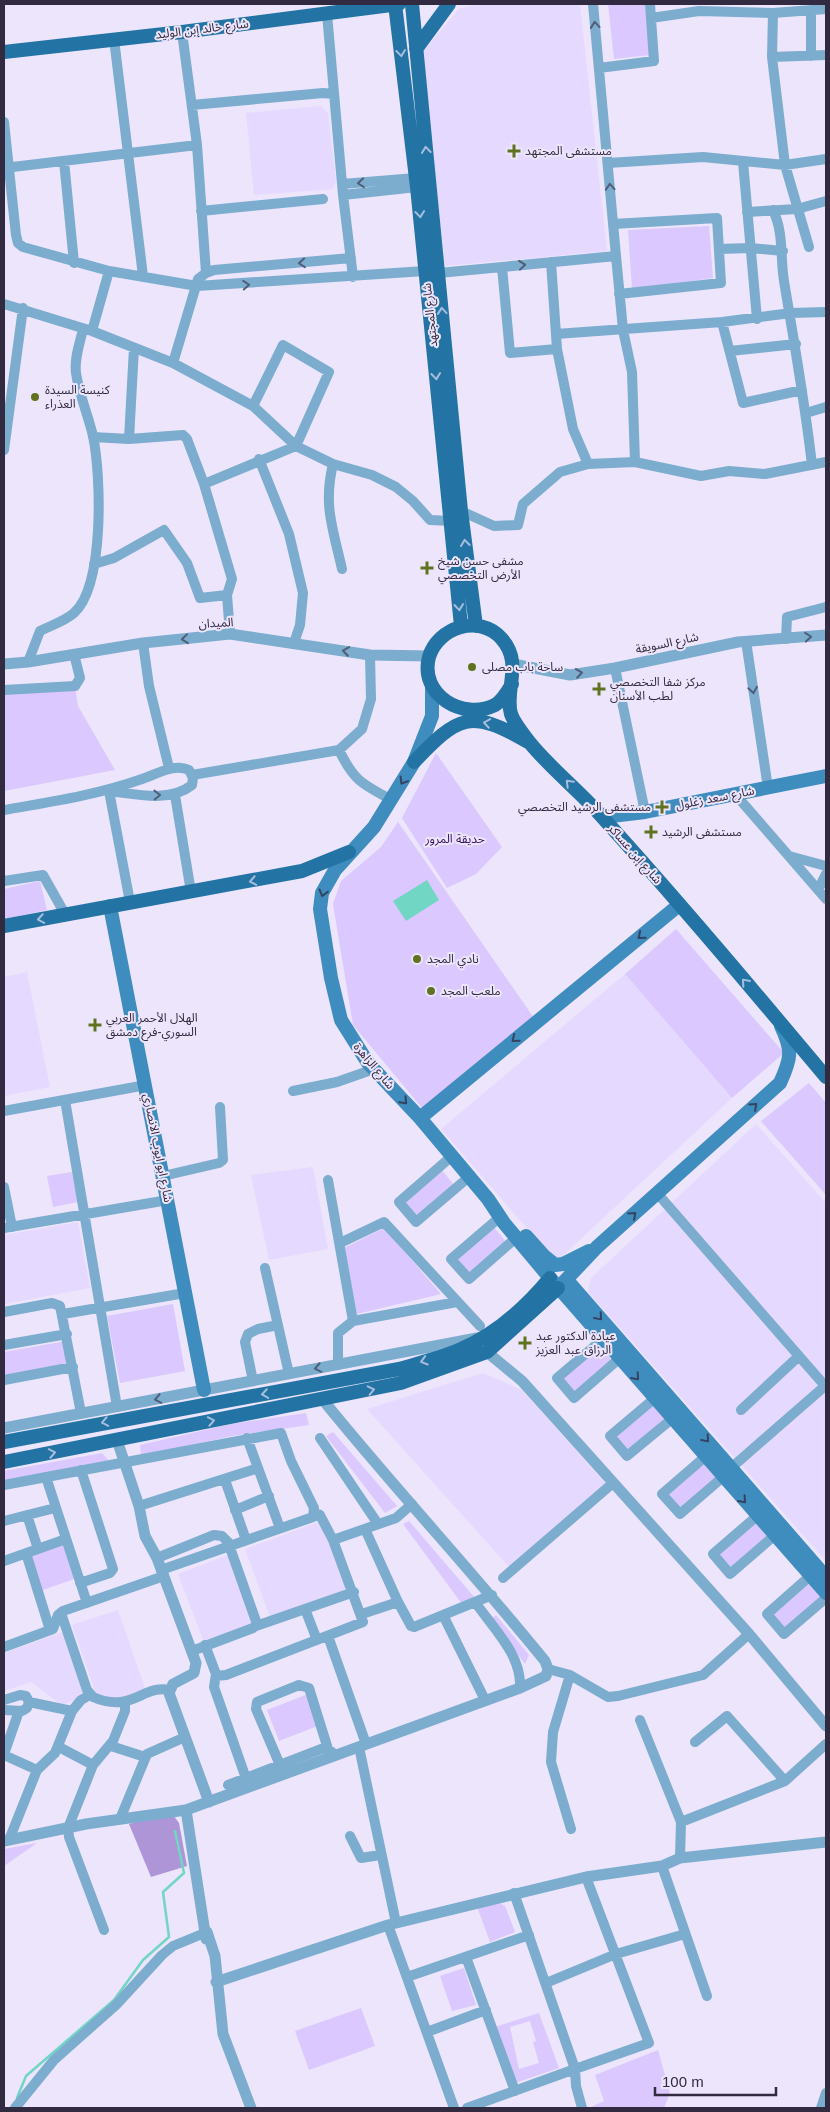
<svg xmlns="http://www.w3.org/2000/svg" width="830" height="2112" font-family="Helvetica,'Noto Sans Arabic',sans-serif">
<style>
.built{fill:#e6d9ff}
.green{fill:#dbc8fe;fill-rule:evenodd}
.forest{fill:#ae95d8}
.water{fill:#71d6c4}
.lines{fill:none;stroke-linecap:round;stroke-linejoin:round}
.stream{stroke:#71d6c4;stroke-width:2.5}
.minor{stroke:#7cacce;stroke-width:10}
.tertiary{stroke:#7cacce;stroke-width:11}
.secondary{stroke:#3f8cbf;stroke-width:14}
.primary{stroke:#2374a5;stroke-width:14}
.oneway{stroke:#505e79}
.oneway2{stroke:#a6bddd}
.oneway3{stroke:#354260}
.poi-dot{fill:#60721f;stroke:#ece5fb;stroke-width:2}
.labels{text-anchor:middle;stroke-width:4;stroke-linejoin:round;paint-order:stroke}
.street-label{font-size:12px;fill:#322a40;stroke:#ece5fb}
.poi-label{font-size:12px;fill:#322a40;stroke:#ece5fb;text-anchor:start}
.park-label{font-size:12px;fill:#360e5d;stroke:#ece5fb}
</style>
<rect width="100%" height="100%" fill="#ece5fb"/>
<!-- built -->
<path class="built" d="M482,4H580L607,251L445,266L422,52L460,8Z
M321,106L328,113L336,182L332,189L254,195L246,113Z
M27,972L50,1087L4,1096V977Z
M625,974L732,1098L556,1262L441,1129Z
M756,1124L826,1203V1561L588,1292L591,1278Z
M313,1167L328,1249L269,1260L251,1175Z
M78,1222L90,1288L4,1304V1235Z
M483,1373L522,1390L606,1484L510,1568L367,1409Z
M321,1521L347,1591L271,1620L245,1549Z
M230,1554L257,1625L205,1645L178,1574Z
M118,1610L146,1691L115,1702L96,1694L72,1625Z
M65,1631L89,1694L62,1705L31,1682L4,1691V1653Z"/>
<!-- green -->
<path class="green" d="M608,4H645L650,55L614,59Z
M709,226L713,278L632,289L628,230Z
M75,687L78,706L115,770L4,791V693Z
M436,753L502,847L476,874L447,888L402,818Z
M398,822L534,1018L422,1108L353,1025L333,904L341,881L381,847Z
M40,881L47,910L4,919V889Z
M676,929L784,1053L732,1098L625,974Z
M809,1083L826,1103V1195L761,1121Z
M441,1169L454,1185L416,1218L403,1203Z
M72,1172L78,1202L53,1207L47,1176Z
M493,1226L506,1242L468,1274L455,1259Z
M384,1228L441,1294L357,1314L344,1248Z
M173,1304L185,1371L120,1383L107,1316Z
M66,1341L70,1363L4,1376V1352Z
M599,1345L612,1361L574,1394L561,1378Z
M652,1403L665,1418L627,1452L613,1436Z
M306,1413L309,1425L232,1436L141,1456L140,1445L231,1424Z
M333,1432L397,1506L385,1513L326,1436Z
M102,1453L111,1463L4,1485V1471Z
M704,1462L717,1477L679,1510L666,1495Z
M409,1521L475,1598L462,1604L403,1524Z
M755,1521L768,1536L730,1569L717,1554Z
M66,1543L77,1578L40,1591L28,1555Z
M809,1581L822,1597L784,1630L771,1614Z
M496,1615L529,1655L525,1664L491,1619Z
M308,1694L320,1725L279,1741L267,1710Z
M37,1843L4,1866V1849Z
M493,1900L505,1906L515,1932L490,1942L476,1904Z
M464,1968L476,2005L452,2011L440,1976Z
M361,2008L375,2046L309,2070L295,2031Z
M539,2013L559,2068L515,2083L495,2027ZM530,2021L536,2041L533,2042L539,2063L519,2069L510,2027Z
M658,2050L670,2093L664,2108H589L604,2101L595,2075Z"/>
<!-- forest -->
<path class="forest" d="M171,1812L179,1823L187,1866L151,1877L129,1824Z"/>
<!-- water -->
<path class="water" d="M427,880L439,900L406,921L393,901Z"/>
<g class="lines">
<!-- stream -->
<path class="stream" d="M17,2098L26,2076L114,2000L143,1960L169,1937L163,1892L184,1873L175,1831"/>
<!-- minor -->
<path class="minor" d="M773,13L772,57L785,165L809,247
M327,14L343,195L353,277
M651,18L699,11L773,13L826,9
M182,32L197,145L206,273
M114,39L143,276
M811,56V12
M772,57L826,55
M599,68L654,61L650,4
M192,105L323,93L333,94
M4,122L16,235L18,243L23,247L109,271L197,286L425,271
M64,161L74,263
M743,162L757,319
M608,163L703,157L785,165L826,159
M4,168L197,145
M342,184L416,178
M343,195L417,187
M773,210C784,233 780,256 784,281C794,342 805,403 812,465
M201,211L323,199
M747,212L797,209L826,201
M613,224L717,218L721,283L619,294
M719,249L750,248L783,251
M616,256L623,330L632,372L635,462
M551,262L557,349L573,429L588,464
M502,267L510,353L557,349
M439,273L616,256L593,4
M4,304L92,331L173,363L253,406L296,446L333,464L372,475L396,487L413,501L430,520L451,521
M722,322L743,403L802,390
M92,331L109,271
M556,334L722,322L791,313L826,312
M730,351L796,344
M173,363L198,279L206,273L214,270L351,258
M806,413L826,407
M93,437L129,439L183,435L187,439L204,484L232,579L227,595L230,634
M129,439L134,348
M4,450L23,308
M259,459L289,534L303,593L300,625L294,643
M333,464C323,505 333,529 342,569
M204,484L296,446L329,372L283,345L253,406
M461,511L494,526L518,525L523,504L560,472L588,464L635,462L701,476L729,471L765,474L826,462
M94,564L114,558L164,530L187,563L200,598L227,595
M786,639L787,617L826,607
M746,641L768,788
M143,643L149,686L169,768
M28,662L40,631C50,626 65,621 74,613C105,585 101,474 93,436C88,415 79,394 76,373C74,358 80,343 83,329
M615,668L645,812
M4,690L75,686L80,678L74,654
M339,750C354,781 362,784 392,800
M192,775L339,750L362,729L371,699L370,655
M735,794L826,899
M175,795L191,892
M4,810C50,802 97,795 142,779C157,774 174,763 189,770L193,778L192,785C169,803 136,794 109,791L130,902
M789,856L826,866
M4,881L43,875L65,914
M818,890L826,874
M293,1091L337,1082L374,1069
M65,1100L117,1407
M4,1111L146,1085
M452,1156L399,1202L416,1222L470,1176
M163,1176L219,1163L223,1160L220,1107
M328,1180L353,1321L338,1333V1365
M4,1187L12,1227
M657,1193L826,1387
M500,1217L451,1259L469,1279L516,1238
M4,1228L168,1200
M340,1243L384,1222L480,1326
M265,1268L289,1374
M4,1312L52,1303L60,1306L81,1413
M63,1314L185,1293
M353,1321L457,1302
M603,1339L557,1378L574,1398L620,1358
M4,1345L67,1334
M4,1380L73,1367
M253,1381L245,1342L248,1334L258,1329L278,1325
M655,1398L610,1436L627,1456L673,1418
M741,1410L799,1356
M247,1438L280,1528
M320,1438L378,1524
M706,1456L662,1494L680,1514L723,1477
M731,1468L825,1386
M46,1477L87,1603
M225,1480L246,1540
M4,1485L281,1433L291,1461L314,1508L313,1517L161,1570
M139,1506L258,1468
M235,1510L269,1496
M315,1513L320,1515L333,1540
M27,1515L38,1549
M757,1516L713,1554L730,1574L775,1535
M4,1521L55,1508
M365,1529L398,1602
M26,1553L50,1630
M157,1558L214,1535L222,1536L228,1542L257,1624L253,1628L192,1651
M4,1561L66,1539
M810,1576L767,1614L784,1634L826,1598
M503,1578L613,1483
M80,1583L110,1573L113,1569L81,1470
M475,1602C493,1628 522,1655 520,1688
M305,1609L317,1640
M61,1613L87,1690L93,1697C132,1714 143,1684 170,1690
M362,1614L398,1602L411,1626L414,1627L492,1595
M443,1615L485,1700
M256,1626L354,1592
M328,1636L366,1744
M205,1645L216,1674L214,1687L249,1787
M4,1647L53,1629L58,1615L63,1611L164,1576
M548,1669L570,1675L608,1697L618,1696L703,1675L749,1634
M570,1675L553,1732L551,1762L571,1829
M216,1676L226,1675L363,1622L333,1540L396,1518L412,1504
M4,1700L20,1695L26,1696L29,1702L27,1708L22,1711L4,1710
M29,1702L72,1711
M640,1720L681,1822L680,1858
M695,1742L727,1716L785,1781
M111,1746L145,1757
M59,1747L93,1765
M359,1747L396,1923
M4,1754L19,1711
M4,1755L37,1770
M280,1765L256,1709L257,1702L299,1685L309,1688L328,1749
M228,1785L324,1748L332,1752
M120,1819L147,1754L185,1737
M681,1822L785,1781L826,1744
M350,1836L361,1858L380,1855
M9,1840L37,1770L55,1753L72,1711L81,1700L90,1695
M662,1866L707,1996
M514,1893L575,2069L649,2043L586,1877
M388,1925L454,2108
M104,1930L69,1837L68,1828L93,1765L113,1741L125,1711V1702
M466,1957L515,2091
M407,1977L529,1935
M546,1983L616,1954L685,1934
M427,2032L486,2010
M15,2108L54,2060L116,2005L162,1955L173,1946L207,1932
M467,2108L575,2069L576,2086L582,2108
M821,2108L826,2093"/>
<!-- tertiary -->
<path class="tertiary" d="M4,664L28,662L143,643L230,634L370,655L430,656
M513,664L570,675L615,668L738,642L826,635
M487,1352L522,1381L749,1634L826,1726
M4,1428L477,1338
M117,1440L139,1506L145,1536L157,1558L196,1663L194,1673L173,1684L169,1693L209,1802
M186,1810L206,1939
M4,1841L86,1824L186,1810L520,1688L546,1676L548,1669L545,1661C473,1572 395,1489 323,1400
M207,1932L215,1956L223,2034L251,2108
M216,1982L388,1925L586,1877L662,1866L680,1858L826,1842"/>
<!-- secondary -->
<path class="secondary" d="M432,687V716L414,762L374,827L335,870L322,893L320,909L331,978L341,1020L368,1063L420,1118L488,1199L504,1223L550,1278L826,1593
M603,817L645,812L826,776
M110,906L204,1390
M420,1118L679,905
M526,1236L544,1256L555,1265L563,1264L589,1251
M567,1280L826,1577
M561,1285L597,1247L780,1083C791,1059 793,1051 781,1026"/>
<!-- primary -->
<path class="primary" d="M395,4L417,187L461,626
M412,4L461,511L476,626
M416,49L449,4
M4,52L182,32L399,4
M512,684C507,692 503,700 495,705C463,721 419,695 429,657C438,627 479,614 501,638C524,663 504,689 511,714C514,723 524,735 530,743C552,770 581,792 604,819C680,903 753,990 826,1077
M414,762C458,716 470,708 528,742
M4,926L302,871L349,852
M4,1442L399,1369C419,1363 440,1358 459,1350C495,1335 525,1308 550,1278
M4,1462L401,1383L487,1352L558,1288"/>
</g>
<!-- one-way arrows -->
<defs><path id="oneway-chevron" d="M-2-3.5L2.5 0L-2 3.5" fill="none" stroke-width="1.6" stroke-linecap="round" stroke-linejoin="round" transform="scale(1.25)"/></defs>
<g class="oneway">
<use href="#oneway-chevron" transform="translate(595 25) rotate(-95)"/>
<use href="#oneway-chevron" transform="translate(361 183) rotate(175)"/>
<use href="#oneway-chevron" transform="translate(610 187) rotate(-94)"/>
<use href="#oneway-chevron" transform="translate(302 263) rotate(175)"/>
<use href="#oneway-chevron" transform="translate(522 265) rotate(-6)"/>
<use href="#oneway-chevron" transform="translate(246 285) rotate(-4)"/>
<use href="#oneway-chevron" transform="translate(808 637) rotate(-5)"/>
<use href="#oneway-chevron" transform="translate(185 639) rotate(174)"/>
<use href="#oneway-chevron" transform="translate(346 651) rotate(-171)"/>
<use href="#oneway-chevron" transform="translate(579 673) rotate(-8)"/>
<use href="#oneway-chevron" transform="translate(753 690) rotate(81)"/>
<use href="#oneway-chevron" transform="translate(157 795) rotate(-1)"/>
<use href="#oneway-chevron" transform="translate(318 1368) rotate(169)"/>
<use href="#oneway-chevron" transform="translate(158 1399) rotate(169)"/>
</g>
<g class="oneway2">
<use href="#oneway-chevron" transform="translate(401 53) rotate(83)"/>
<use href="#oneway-chevron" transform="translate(426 150) rotate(-96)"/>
<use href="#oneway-chevron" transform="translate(420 214) rotate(84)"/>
<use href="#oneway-chevron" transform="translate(442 311) rotate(-95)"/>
<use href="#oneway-chevron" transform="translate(436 376) rotate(84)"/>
<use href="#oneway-chevron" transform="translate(465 543) rotate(-97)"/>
<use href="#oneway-chevron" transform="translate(459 607) rotate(84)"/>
<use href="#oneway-chevron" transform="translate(487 723) rotate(-171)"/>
<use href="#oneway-chevron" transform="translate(569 783) rotate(-135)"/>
<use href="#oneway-chevron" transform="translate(253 881) rotate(169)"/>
<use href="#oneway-chevron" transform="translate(41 919) rotate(170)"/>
<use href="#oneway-chevron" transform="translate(745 982) rotate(-131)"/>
<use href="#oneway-chevron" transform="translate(424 1361) rotate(163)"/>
<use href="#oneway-chevron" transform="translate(371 1390) rotate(-13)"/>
<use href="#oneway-chevron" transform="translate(265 1394) rotate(171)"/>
<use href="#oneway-chevron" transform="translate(211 1421) rotate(-11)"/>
<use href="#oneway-chevron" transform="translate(105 1422) rotate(169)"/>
<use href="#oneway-chevron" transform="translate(52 1453) rotate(-11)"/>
</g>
<g class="oneway3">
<use href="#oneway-chevron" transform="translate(403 781) rotate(121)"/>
<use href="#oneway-chevron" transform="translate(323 893) rotate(105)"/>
<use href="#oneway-chevron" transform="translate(641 936) rotate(141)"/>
<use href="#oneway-chevron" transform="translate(515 1039) rotate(141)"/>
<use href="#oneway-chevron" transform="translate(404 1101) rotate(47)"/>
<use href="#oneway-chevron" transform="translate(754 1106) rotate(-42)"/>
<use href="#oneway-chevron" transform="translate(633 1215) rotate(-42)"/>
<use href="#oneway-chevron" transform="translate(599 1317) rotate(49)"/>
<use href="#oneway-chevron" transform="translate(636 1377) rotate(49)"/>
<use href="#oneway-chevron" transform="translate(706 1439) rotate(49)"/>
<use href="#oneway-chevron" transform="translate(743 1500) rotate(48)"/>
</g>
<!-- markers -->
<g class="poi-dot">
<path d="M511.5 143.5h5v5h5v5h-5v5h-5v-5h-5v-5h5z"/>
<circle cx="35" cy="397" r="5"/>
<path d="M424.5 560.5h5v5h5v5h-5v5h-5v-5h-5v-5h5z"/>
<circle cx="472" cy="667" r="5"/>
<path d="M596.5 681.5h5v5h5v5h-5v5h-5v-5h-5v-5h5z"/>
<path d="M659.5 799.5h5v5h5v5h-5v5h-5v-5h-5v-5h5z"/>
<path d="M648.5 824.5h5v5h5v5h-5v5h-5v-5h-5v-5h5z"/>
<circle cx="417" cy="959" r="5"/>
<circle cx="431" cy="991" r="5"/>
<path d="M92.5 1017.5h5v5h5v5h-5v5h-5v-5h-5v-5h5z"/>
<path d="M522.5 1335.5h5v5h5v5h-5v5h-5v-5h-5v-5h5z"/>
</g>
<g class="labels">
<!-- street labels -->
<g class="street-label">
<text transform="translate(202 29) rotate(-7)" y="4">شارع خالد إبن الوليد</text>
<text transform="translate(430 315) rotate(-96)" y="4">شارع المجتهد</text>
<text transform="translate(216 623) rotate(-3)" y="4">الميدان</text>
<text transform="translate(667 643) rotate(-12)" y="4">شارع السويقة</text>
<text transform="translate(715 798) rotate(-11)" y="4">شارع سعد زغلول</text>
<text transform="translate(635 854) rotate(49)" y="4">شارع إبن عساكر</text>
<text transform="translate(374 1066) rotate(50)" y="4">شارع الزاهرة</text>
<text transform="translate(158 1148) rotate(79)" y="4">شارع ابو ايوب الانصاري</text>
</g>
<!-- poi labels -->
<g class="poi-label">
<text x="525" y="155">مستشفى المجتهد</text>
<text x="45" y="394">كنيسة السيدة<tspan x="45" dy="14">العذراء</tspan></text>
<text x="438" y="565">مشفى حسن شيخ<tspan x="438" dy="14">الأرض التخصصي</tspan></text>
<text x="482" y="671">ساحة باب مصلى</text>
<text x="610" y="686">مركز شفا التخصصي<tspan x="610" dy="14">لطب الأسنان</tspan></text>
<text x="651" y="811" text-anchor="end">مستشفى الرشيد التخصصي</text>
<text x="662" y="836">مستشفى الرشيد</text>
<text x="427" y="963">نادي المجد</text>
<text x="441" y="995">ملعب المجد</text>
<text x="106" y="1022">الهلال الأحمر العربي<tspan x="106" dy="14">السوري-فرع دمشق</tspan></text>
<text x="536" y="1340">عيادة الدكتور عبد<tspan x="536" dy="14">الرزاق عبد العزيز</tspan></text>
</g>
<!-- park labels -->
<g class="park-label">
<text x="455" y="843">حديقة المرور</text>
</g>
</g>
<!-- border -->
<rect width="830" height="2112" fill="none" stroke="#322a40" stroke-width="10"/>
<!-- scale -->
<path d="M655 2087v8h121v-8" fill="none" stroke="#322a40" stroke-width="2.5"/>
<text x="662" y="2087" font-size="15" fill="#322a40" stroke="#ece5fb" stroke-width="4" paint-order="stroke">100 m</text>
</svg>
